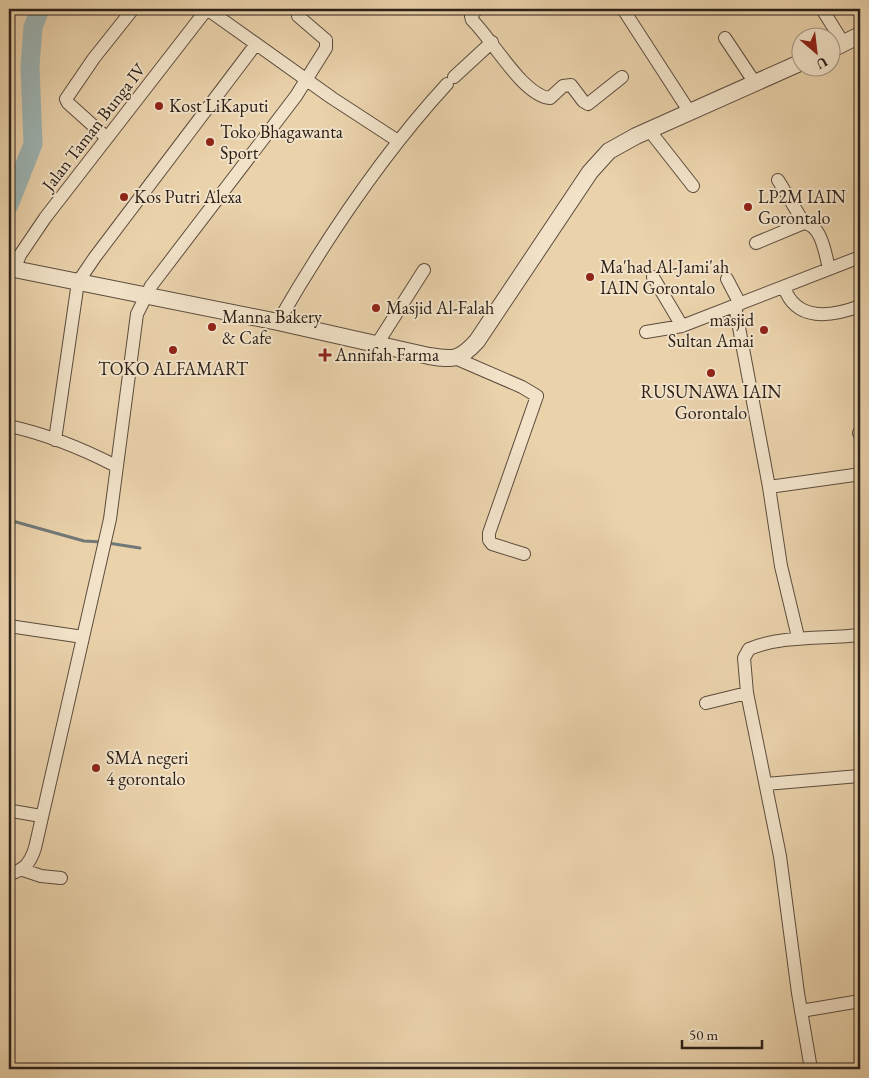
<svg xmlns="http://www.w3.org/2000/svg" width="869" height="1078" font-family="'EB Garamond',serif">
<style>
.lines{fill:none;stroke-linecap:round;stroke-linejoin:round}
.stream{stroke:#707977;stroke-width:3}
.river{stroke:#9db5b5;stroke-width:19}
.minor-casing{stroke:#5c4c3e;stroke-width:14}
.tertiary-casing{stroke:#5c4c3e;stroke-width:18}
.minor{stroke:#f1e2c8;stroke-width:12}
.tertiary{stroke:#f1e2c8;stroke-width:16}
.poi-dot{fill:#8f2418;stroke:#f1e2c8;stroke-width:2}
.labels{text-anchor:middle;stroke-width:4;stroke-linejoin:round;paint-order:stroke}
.poi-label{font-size:18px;fill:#2c2019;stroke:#f1e2c8;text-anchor:start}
.street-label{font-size:18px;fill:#2c2019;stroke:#f1e2c8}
</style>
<rect width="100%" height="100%" fill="#ead2ab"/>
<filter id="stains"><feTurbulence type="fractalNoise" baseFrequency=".004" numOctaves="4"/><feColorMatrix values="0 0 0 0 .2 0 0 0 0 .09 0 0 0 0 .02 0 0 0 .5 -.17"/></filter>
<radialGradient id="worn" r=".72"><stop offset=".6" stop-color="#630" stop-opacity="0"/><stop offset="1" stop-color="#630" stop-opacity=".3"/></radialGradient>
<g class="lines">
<!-- stream -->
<path class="stream" d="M9,520L84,541L102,542
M108,543L140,548"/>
<!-- river -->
<path class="river" d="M9,205L33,144L30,66L33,27L40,9"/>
<defs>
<path id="minor" d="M207,9L332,98L398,141
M477,9L471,16L472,20C492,39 523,96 550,98L563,86L571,85L583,101L588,104L622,77
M623,9L689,111
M822,9L844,44
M725,38L755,83
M454,77L492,42
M649,130L693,186
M107,138L68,103L66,99L94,58L133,9
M778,180L804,223
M756,243L804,223C822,225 825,254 829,268
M14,270L20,255L45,218L207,9
M653,277L682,326
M727,279L740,304
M784,287C796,322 831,317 860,306
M735,306L769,487L781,566L798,637
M278,322C327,237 381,156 447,84
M646,332L682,326L860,257
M377,344L424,270
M455,358L522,387L537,396L489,533V540L492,544L524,554
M9,426C46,434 83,449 116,466
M859,433H860
M55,440L78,282L95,257L256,44
M769,487L854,475
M9,626L83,637
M706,703L747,693
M766,784L859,776
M12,811L41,816
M23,870L41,876L61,878
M9,874C25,870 30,863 35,848L110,519L137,314L151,286L296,96L326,48V40L298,16
M801,1011L860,1001
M811,1069L798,993L780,856L747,693L744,658L749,649C782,635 824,639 860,635"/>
<path id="tertiary" d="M832,49L860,35
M9,268L278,322L429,356C454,360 460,360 477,341L590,172L609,151L636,136L802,62"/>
</defs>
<!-- minor casing -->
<use href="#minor" class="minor-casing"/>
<!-- tertiary casing -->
<use href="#tertiary" class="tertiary-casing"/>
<!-- minor -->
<use href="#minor" class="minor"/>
<!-- tertiary -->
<use href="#tertiary" class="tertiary"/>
</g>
<!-- markers -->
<g class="poi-dot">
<circle cx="159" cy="106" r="5"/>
<circle cx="210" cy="142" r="5"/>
<circle cx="124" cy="197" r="5"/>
<circle cx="748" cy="207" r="5"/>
<circle cx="590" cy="277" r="5"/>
<circle cx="376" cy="308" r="5"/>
<circle cx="212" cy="327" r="5"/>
<circle cx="764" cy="330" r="5"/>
<circle cx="173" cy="350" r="5"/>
<path d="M322.5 347.5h5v5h5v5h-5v5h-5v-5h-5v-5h5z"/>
<circle cx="711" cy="373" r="5"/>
<circle cx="96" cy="768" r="5"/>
</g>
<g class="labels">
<!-- poi labels -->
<g class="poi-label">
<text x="169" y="112">Kost LiKaputi</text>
<text x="220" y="138">Toko Bhagawanta<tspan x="220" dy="21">Sport</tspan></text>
<text x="134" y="203">Kos Putri Alexa</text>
<text x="758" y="203">LP2M IAIN<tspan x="758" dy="21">Gorontalo</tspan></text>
<text x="600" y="273">Ma'had Al-Jami'ah<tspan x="600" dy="21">IAIN Gorontalo</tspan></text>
<text x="386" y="314">Masjid Al-Falah</text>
<text x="222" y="323">Manna Bakery<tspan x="222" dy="21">&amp; Cafe</tspan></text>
<text x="754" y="326" text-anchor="end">masjid<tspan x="754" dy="21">Sultan Amai</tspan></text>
<text x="335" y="361">Annifah Farma</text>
<text x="173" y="375" text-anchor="middle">TOKO ALFAMART</text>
<text x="711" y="398" text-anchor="middle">RUSUNAWA IAIN<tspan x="711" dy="21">Gorontalo</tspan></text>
<text x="106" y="764">SMA negeri<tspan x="106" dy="21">4 gorontalo</tspan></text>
</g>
<!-- street labels -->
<g class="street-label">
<text transform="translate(94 127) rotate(-52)" y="6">Jalan Taman Bunga IV</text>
</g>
</g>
<!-- margin -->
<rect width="869" height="1078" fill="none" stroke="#ead2ab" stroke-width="30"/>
<rect x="10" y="10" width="849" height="1058" fill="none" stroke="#2c2019" stroke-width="2.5"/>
<rect x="15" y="15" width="839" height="1048" fill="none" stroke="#2c2019"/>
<!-- north arrow -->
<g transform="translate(816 52) rotate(152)"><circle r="24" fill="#f1e2c8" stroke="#a29482"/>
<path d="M0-4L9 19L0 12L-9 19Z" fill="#8f2418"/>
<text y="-8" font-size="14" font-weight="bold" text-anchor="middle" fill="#2c2019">U</text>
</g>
<!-- scale -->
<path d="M682 1040v8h80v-8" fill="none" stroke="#2c2019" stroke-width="2.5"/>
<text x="689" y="1040" font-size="15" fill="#2c2019" stroke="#f1e2c8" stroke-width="4" paint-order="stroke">50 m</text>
<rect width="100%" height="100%" filter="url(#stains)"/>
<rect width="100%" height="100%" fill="url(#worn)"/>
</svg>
